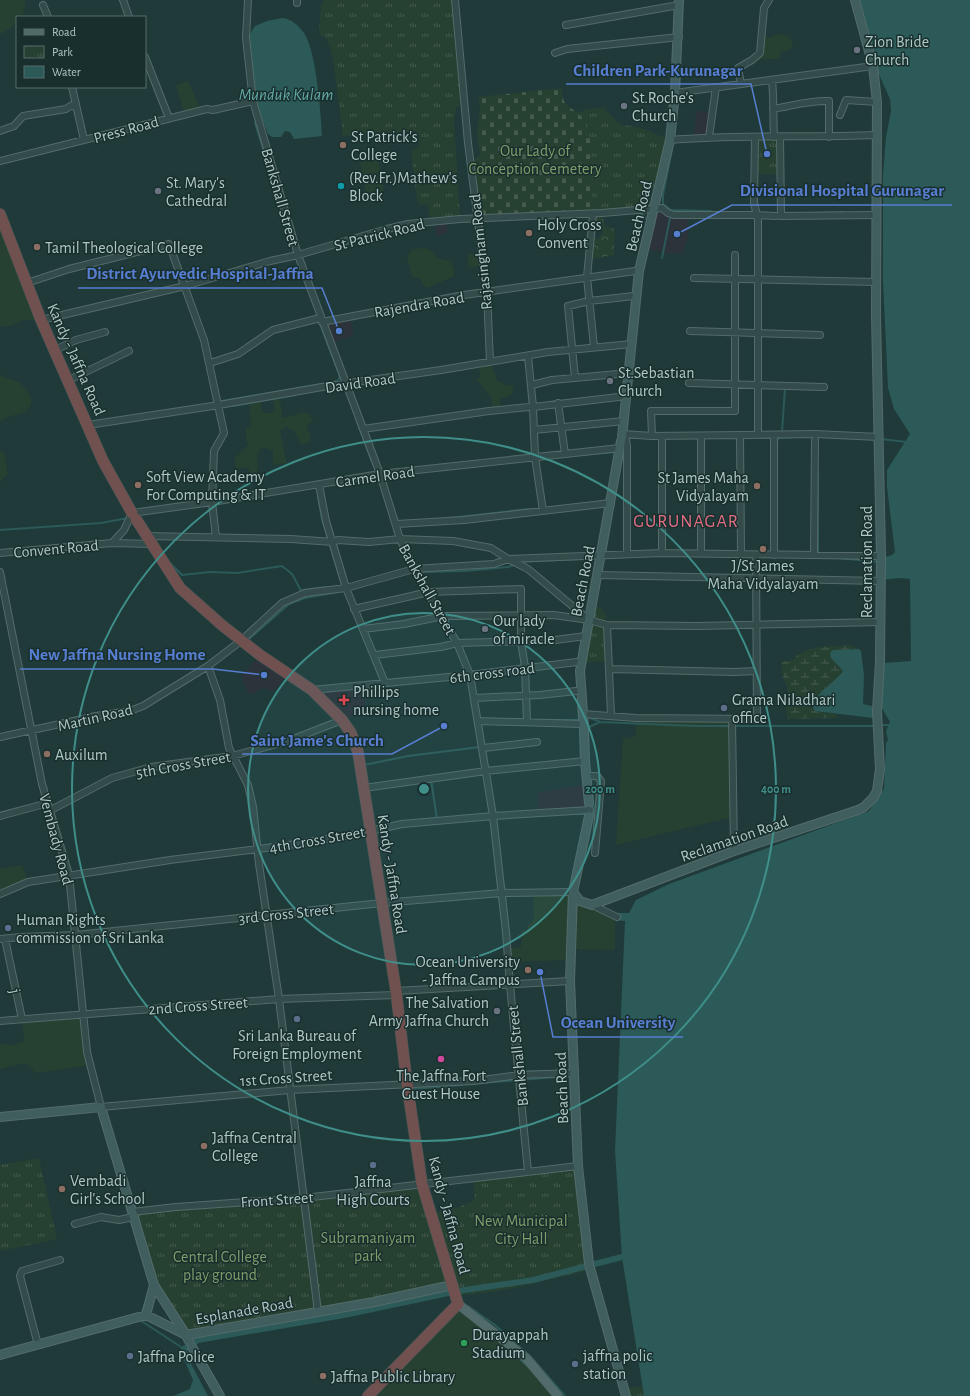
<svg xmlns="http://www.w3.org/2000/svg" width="970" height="1396" font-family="'Alegreya Sans',sans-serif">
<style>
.medical{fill:#2c333b}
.grass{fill:#264131}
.forest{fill:url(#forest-crowns)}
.wetland{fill:url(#wetland-marsh)}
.cemetery{fill:url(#cemetery-stones)}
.park{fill:url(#park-tufts)}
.water{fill:#2b5a58}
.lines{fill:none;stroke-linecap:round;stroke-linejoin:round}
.stream{stroke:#2b5a58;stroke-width:2}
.canal{stroke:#2b5a58;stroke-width:6}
.street-casing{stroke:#546b6b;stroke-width:8}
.secondary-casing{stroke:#546b6b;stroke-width:10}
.primary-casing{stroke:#405756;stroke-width:10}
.highway-casing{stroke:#3e5554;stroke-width:12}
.street{stroke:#334b4a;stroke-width:6}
.secondary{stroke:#415e5e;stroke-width:8}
.primary{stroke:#516b6a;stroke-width:9}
.highway{stroke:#715050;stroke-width:11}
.ring{fill:none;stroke:#3f8e89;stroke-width:2}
.worship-dot{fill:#6b7280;stroke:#192f2e;stroke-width:1.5}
.education-dot{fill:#8d6e63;stroke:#192f2e;stroke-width:1.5}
.culture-dot{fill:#0f9aa8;stroke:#192f2e;stroke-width:1.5}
.health-dot{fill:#e0444e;stroke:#192f2e;stroke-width:1.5}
.service-dot{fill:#5c6f8a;stroke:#192f2e;stroke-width:1.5}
.hotel-dot{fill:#d1479c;stroke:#192f2e;stroke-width:1.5}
.leisure-dot{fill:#2e9e5b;stroke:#192f2e;stroke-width:1.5}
.labels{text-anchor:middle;stroke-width:3;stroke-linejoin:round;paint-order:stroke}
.poi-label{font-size:16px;fill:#aec7c7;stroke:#192f2e;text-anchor:start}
.street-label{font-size:16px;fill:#aec7c7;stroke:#192f2e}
.park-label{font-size:16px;fill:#7f9e6b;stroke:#192f2e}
.water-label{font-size:17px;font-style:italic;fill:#64a9a6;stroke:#192f2e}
.quarter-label{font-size:18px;letter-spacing:1px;fill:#e06e83;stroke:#192f2e}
.centre{fill:#3f8e89;stroke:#192f2e;stroke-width:2}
.ring-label{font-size:12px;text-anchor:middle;font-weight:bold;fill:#3f8e89;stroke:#192f2e;stroke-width:3;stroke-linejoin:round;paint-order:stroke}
.leader{fill:none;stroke:#577ed1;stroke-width:1.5}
.callout-dot{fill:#577ed1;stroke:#192f2e;stroke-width:1.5}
.callout-label{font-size:17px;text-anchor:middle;font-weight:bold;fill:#577ed1;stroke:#192f2e;stroke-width:3;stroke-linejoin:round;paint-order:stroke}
</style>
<defs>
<pattern id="forest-crowns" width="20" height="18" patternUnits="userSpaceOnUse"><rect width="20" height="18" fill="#264131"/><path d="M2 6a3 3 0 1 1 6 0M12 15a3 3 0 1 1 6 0" fill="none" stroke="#435b4d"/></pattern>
<pattern id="wetland-marsh" width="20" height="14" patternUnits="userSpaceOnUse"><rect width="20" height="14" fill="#264131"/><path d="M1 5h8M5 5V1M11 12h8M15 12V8" fill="none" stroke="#435b4d"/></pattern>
<pattern id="cemetery-stones" width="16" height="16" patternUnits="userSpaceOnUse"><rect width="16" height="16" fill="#264131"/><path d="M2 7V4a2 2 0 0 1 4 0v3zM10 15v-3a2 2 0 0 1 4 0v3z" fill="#435b4d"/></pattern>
<pattern id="park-tufts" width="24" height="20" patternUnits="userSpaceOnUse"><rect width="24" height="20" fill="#264131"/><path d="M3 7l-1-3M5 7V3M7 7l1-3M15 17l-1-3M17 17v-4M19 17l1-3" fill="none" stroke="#435b4d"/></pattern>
</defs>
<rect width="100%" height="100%" fill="#1f3a39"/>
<!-- medical -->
<path class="medical" d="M696,111L707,112L711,114L709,137L694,138Z
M654,208L668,213L688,215V237L683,252L681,254H671L645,249Z
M447,220V233L438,236L436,233L435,221Z
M349,317L352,326L353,336L329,343L322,322Z
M260,655L288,673L275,690L270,691L263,687L253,694H249L241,677Z
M362,685L366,708L361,712L342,720L312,690Z
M587,784L590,810L539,814L537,793Z"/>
<!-- grass -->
<path class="grass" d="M0,0H24L25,2V9L22,17H17V23L3,33H0Z
M779,34C787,35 792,37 793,45L790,50L780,52L781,56L778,59L752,60L760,53L762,40Z
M188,81L200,108L184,112L176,85Z
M378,158L384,191L366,194L360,162Z
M0,220L41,320H23L10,326H0Z
M424,248L432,251L438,258L451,261L454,270V276C445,281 437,282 429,288L424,286L421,279L412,277L407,257L412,249Z
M472,253L478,255H482L483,265L471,268L468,266V254Z
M490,362L498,382H501L507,386L511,385L514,388L511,395L500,399L501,410L492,411V399C487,392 482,386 477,380L481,375L479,370L481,363Z
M0,375C6,379 12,379 18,382C24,385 33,397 31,404C30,407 27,410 26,412L8,417L0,421Z
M279,395L283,418L305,412L310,415L313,421L306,426L310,434V441L303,445L299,441L295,432L286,427L280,431L287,463L273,465V451L267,448L261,449L257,454L258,469L255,473L250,474L248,467L237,469L235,465V458L248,445L246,437V429L251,425L249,400L262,398L261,406L264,413H271L275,408L272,396Z
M0,451L4,452L8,474L0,481Z
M636,718L732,720V817L616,845L623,739L636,736Z
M22,865L28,882L0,894V869Z
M573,892L580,901L615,914V950L571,949L570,960L509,962L508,949L521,947L522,931L528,930V925L534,919L533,893Z
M83,1014L90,1065L36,1073L25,1063L0,1069V1044L13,1045L23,1042L24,1038L22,1019Z
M458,1304L526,1358L558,1396H368Z"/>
<!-- forest -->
<path class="forest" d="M602,213L605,226L615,229L614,255L589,260L591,237L599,239L603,231L601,228H592L593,214Z"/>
<!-- wetland -->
<path class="wetland" d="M851,645L859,649H850L836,665L843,671L841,674L814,700L812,705L815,711L836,714L837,718L788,719L785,704L789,702C790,683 779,679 782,662L793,660C805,644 833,647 851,645Z"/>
<!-- cemetery -->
<path class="cemetery" d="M562,88C562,113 576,105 586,121C594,134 592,195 593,214L477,218L470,159H477L480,154L477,135L480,106L478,97Z"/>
<!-- park -->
<path class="park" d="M324,0H455L461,99L456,109L454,120L460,219L429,221L430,218L428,204L421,205L417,200L411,151L419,146V137L416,131L343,136L333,58L327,39L319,34L321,6Z
M604,108L619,124L641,128L670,140L654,191L652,189L645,195L654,208L593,214L590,139L586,122L578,113L587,109Z
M780,137V175L754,173L755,139Z
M595,606C601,607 604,610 606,616L609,661L582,662Z
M39,1158L57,1239L0,1251V1165Z
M578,1166L590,1270L505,1290L456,1296L453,1285L186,1335L154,1285L132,1212L304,1198L422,1184L431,1214L459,1207L473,1201L475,1195L473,1179Z
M642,1386L644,1396H626L624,1389Z"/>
<!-- water -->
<path class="water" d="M860,0H970V1396H644L622,1257L615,1151L625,921L616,920L617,913H629L636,900L669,884L869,811L884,789L886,743L888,740L886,731L890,722L880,705L884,663L911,661L910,579L899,578L881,580L882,558L892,555L895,552L887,487V470L910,434L894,409L888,388L883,281V175L886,137L891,111L890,99L877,70Z
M282,18C292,19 298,25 304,33C316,50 321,113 322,136L294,139L290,132L285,131L281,137H272L268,134L255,102L248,37L255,26L267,21Z
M859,649L861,651L864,675L863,704L872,706L873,718L815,711C805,700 837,681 843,671L831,658L830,653L833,650Z
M188,1358L208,1396H173L190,1389L193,1380L184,1359Z"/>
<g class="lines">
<!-- stream -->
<path class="stream" d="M255,123L275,187
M774,139H796
M672,149L663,195V204L671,210L711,211
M632,213C641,213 644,213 648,222
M810,213L844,212
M718,218H728
M662,258L670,218
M761,349V291
M222,401L338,381L340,377L320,324
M233,406L296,395
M357,422L372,462
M760,432L761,419
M780,432H782L785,388
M626,438H636
M762,438H772V440
M881,439L907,442
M776,441L779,438L797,437
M580,455L616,452
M818,473V552
M318,496L322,519L342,585L339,587
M440,519L529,509
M0,530L101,523L128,518
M777,531V552
M658,556H674
M838,558L879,562
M520,562L578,559
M170,563L182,575L210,572L237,573L282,566L292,574L305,598L338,592
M421,572L465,571L508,567L514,565
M303,590L326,587
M401,627L410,626
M248,640L289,604L305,598
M578,704L579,721
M588,717L600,722L695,726H876
M549,720H580
M882,725H889
M587,728L600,722
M364,765L408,756L480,747
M431,780L437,819
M591,805L595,806L596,811L592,814
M574,814H587
M521,1069V1072L543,1071
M482,1083L557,1077
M412,1089L462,1085
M120,1183L137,1240
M468,1306L495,1325L531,1357L565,1396
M141,1315L148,1294
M140,1320L184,1349
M511,1351L527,1366"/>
<!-- canal -->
<path class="canal" d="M186,1359L184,1349L198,1340L344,1315L458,1291L533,1280L622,1257"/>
<defs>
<path id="street" d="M123,0L129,17
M248,0L246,38L253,101L298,255L380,474L400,539L414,569L457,643L470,675L493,816L506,932L510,985L528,1172
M297,0V3
M455,0L468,143L487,292L490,362
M43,5L48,17
M566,25L679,5
M555,53L567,49L679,37
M145,57L169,118
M772,80C774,99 773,118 774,137
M741,84L738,68L752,60L760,53L764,8L769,0
M72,87L84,140
M675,93L873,66
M773,109C792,106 809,100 829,101V137
M840,115L846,100L877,102
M0,131L14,126L23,116L66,109L72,105L76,108
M709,137L716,87
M755,137L754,203L758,220V435
M780,137L781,216L875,215
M670,140C738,134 807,138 876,135
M0,161L207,109L213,110L253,101
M593,214L587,277L594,347
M756,215L776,216
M694,278L876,282
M27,283L69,269L169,244L204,340L224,433L214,451L212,502L216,537
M41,320L185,286L270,261L298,255L387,229L408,224L460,219L602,213L662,208L668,213L674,215H753
M322,322L464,295L635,271
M690,331L820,335
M55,350L76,340L105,332
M528,356L533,407L535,457L543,511
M210,363L238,354L273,330L320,318
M575,378L568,306L589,301L634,296
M69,380L129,351
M689,383L824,387
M532,385L552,380L629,373
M558,403L565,454
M533,407L627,396
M88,425L219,405L328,386L441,370L548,352L632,344
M363,429L489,411L529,407
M534,430L624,421
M623,434L652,436L815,434L879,437
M623,434L626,439L627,446V554
M740,435L741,554
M652,436L651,411H735V255
M774,436V555
M662,440V553
M319,485L326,521L346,588L385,683
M397,524L464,520L611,503
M147,536L291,539L333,542L338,540L369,542L400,539L453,541L491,548L508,559L528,569L589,620
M112,543L124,530L132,513L212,502L380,474L620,448
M0,553L112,543L152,544
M701,554V438
M814,554L815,440
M0,572L42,784L69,875L87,1052L101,1107L290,1090L474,1081L519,1075L574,1073
M598,575L880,581
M354,609L429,592L521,589V641L525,667L527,722
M363,629L404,624L443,616L554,615L589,620L607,625
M375,655L441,647L457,643L555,640L586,636
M208,666L220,700L229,748L248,785L253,807L259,864L279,999L318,1312
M610,669L734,672L756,671
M312,690L470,675L577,662
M474,698L540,695L576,691
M583,714L636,718L757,719L756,555
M611,715L607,625L698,626L881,622
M732,720L734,851
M479,721L583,724
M0,737L96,716L130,711L143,706L208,666L242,640L282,603L305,593L346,588L414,569L494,564L508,559L662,553L881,556
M483,748L537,742
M586,776H597L601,781L595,853
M364,788L486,771L585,761
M51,810L112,778L151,767L232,756L288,741L342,720
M0,816L48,803
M0,894L28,882L170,860L289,845L352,835L402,824L493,816L590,810
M592,905L617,917
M0,939L21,937L76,935L382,903L501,893L573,892
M5,939L22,1019
M396,991L570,981
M0,1021L279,999L396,995
M132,1212L176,1207L304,1198L578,1166
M75,1224L101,1217L119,1220L133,1217
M38,1345L20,1276L22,1271L60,1260"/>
<path id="secondary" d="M622,437L639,271L670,140L675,93L679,0
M584,727L580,671L621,441
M584,730L585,761L589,803
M573,892L580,901L592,905L734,851L858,810L864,807L873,798L877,791L880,769L877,711L880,662L881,556L876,314L877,102L873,66L855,0
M0,1117L101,1107L154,1285L186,1335L374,1302L452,1285
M589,1264L578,1166L570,981L573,892L589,816
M590,1268L626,1396
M146,1315L154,1285
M192,1347L220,1396
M0,1355L146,1315L186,1335L189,1341"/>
<path id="primary" d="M458,1304L526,1358L558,1396"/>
<path id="highway" d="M0,214L41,320L103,461L132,513
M136,519L180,588L223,626L260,655L312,690L342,720L351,733L358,752L396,991L407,1084L422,1184L458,1304L368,1396"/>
</defs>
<!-- street casing -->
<use href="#street" class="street-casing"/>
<!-- secondary casing -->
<use href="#secondary" class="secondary-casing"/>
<!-- primary casing -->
<use href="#primary" class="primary-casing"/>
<!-- highway casing -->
<use href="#highway" class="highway-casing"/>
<!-- street -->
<use href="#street" class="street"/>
<!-- secondary -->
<use href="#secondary" class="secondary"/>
<!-- primary -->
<use href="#primary" class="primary"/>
<!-- highway -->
<use href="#highway" class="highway"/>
</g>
<!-- distance rings -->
<circle cx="424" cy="789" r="176" fill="#3f8e89" fill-opacity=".12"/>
<g class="ring">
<circle cx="424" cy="789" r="176"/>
<circle cx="424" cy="789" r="352"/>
</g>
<!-- markers -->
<g class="worship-dot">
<circle cx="857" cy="50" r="4"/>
<circle cx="624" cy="106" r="4"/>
<circle cx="158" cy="191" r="4"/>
<circle cx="610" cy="381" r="4"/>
<circle cx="485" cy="629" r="4"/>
<circle cx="497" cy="1011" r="4"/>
</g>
<g class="education-dot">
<circle cx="343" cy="145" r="4"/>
<circle cx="529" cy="233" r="4"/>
<circle cx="37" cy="247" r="4"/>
<circle cx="138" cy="485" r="4"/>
<circle cx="757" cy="486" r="4"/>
<circle cx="763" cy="549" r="4"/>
<circle cx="47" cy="754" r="4"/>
<circle cx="528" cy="970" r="4"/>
<circle cx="204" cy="1146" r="4"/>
<circle cx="62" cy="1189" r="4"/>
<circle cx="323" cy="1376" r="4"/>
</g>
<circle class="culture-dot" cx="341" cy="186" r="4"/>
<path class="health-dot" d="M342 694h4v4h4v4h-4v4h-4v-4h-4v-4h4z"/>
<g class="service-dot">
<circle cx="724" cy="708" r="4"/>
<circle cx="8" cy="928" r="4"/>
<circle cx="297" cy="1019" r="4"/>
<circle cx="373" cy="1165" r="4"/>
<circle cx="130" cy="1356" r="4"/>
<circle cx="575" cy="1364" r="4"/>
</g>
<circle class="hotel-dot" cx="441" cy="1059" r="4"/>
<circle class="leisure-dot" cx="464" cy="1343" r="4"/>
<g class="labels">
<!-- poi labels -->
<g class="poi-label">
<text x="865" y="47">Zion Bride<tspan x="865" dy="18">Church</tspan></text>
<text x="632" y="103">St.Roche's<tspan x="632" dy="18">Church</tspan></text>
<text x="351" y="142">St Patrick's<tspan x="351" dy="18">College</tspan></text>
<text x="349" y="183">(Rev.Fr.)Mathew's<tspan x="349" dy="18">Block</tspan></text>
<text x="166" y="188">St. Mary's<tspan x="166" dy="18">Cathedral</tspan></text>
<text x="537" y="230">Holy Cross<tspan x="537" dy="18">Convent</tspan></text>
<text x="45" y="253">Tamil Theological College</text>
<text x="618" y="378">St.Sebastian<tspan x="618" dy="18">Church</tspan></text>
<text x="146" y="482">Soft View Academy<tspan x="146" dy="18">For Computing &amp; IT</tspan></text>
<text x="749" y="483" text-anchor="end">St James Maha<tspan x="749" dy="18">Vidyalayam</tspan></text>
<text x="763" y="571" text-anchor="middle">J/St James<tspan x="763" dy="18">Maha Vidyalayam</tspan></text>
<text x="493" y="626">Our lady<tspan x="493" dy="18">of miracle</tspan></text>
<text x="353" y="697">Phillips<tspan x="353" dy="18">nursing home</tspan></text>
<text x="732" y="705">Grama Niladhari<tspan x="732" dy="18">office</tspan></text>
<text x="55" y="760">Auxilum</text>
<text x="16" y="925">Human Rights<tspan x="16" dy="18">commission of Sri Lanka</tspan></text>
<text x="520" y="967" text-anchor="end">Ocean University<tspan x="520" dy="18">- Jaffna Campus</tspan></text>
<text x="489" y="1008" text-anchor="end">The Salvation<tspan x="489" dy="18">Army Jaffna Church</tspan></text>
<text x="297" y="1041" text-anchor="middle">Sri Lanka Bureau of<tspan x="297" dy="18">Foreign Employment</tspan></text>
<text x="441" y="1081" text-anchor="middle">The Jaffna Fort<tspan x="441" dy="18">Guest House</tspan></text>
<text x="212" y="1143">Jaffna Central<tspan x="212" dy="18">College</tspan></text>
<text x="70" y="1186">Vembadi<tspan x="70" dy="18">Girl's School</tspan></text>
<text x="373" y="1187" text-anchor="middle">Jaffna<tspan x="373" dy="18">High Courts</tspan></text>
<text x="472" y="1340">Durayappah<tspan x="472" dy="18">Stadium</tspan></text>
<text x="583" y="1361">jaffna polic<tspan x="583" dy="18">station</tspan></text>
<text x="138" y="1362">Jaffna Police</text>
<text x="331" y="1382">Jaffna Public Library</text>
</g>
<!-- street labels -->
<g class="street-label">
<text transform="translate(126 129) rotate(-15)" y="6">Press Road</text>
<text transform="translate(281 197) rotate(74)" y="6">Bankshall Street</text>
<text transform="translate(638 216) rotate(-77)" y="6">Beach Road</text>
<text transform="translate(379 234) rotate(-14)" y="6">St Patrick Road</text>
<text transform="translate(480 252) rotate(-96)" y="6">Rajasingham Road</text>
<text transform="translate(419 304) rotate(-10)" y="6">Rajendra Road</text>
<text transform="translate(77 359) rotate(66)" y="6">Kandy - Jaffna Road</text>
<text transform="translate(360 382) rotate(-8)" y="6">David Road</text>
<text transform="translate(375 476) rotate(-8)" y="6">Carmel Road</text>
<text transform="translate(56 548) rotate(-5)" y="6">Convent Road</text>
<text transform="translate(866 562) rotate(-90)" y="6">Reclamation Road</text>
<text transform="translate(582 581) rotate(-79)" y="6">Beach Road</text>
<text transform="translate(428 589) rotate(61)" y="6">Bankshall Street</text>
<text transform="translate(492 672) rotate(-7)" y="6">6th cross road</text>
<text transform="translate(95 717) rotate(-13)" y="6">Martin Road</text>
<text transform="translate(183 764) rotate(-10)" y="6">5th Cross Street</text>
<text transform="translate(734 838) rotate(-19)" y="6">Reclamation Road</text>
<text transform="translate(57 839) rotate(75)" y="6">Vembady Road</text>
<text transform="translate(317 839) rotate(-10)" y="6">4th Cross Street</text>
<text transform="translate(393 874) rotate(81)" y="6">Kandy - Jaffna Road</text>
<text transform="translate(286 913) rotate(-6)" y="6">3rd Cross Street</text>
<text transform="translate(16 991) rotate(78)" y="6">j</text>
<text transform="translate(198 1005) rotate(-4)" y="6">2nd Cross Street</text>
<text transform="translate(517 1056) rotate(-96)" y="6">Bankshall Street</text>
<text transform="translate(286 1077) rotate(-4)" y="6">1st Cross Street</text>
<text transform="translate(561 1088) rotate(-92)" y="6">Beach Road</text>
<text transform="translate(277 1199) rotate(-4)" y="6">Front Street</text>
<text transform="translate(450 1215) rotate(75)" y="6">Kandy - Jaffna Road</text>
<text transform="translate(244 1310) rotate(-10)" y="6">Esplanade Road</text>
</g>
<!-- park labels -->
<g class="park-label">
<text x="535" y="156">Our Lady of<tspan x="535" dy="18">Conception Cemetery</tspan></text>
<text x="521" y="1226">New Municipal<tspan x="521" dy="18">City Hall</tspan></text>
<text x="368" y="1243">Subramaniyam<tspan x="368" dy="18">park</tspan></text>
<text x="220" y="1262">Central College<tspan x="220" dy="18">play ground</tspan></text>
</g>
<!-- water labels -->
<g class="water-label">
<text x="286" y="100">Munduk Kulam</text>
</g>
<!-- quarter labels -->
<g class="quarter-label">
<text x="686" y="527">GURUNAGAR</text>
</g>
</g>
<circle cx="424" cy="789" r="6" class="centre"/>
<g class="ring-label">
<text x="600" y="793">200 m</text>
<text x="776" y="793">400 m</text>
</g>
<!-- callouts -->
<path class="leader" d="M767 154L751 84H566M677 234L732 205H952M339 331L322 288H78M264 675L213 669H20M444 726L392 754H242M540 972L553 1037H683"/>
<g class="callout-dot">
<circle cx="767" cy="154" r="4"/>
<circle cx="677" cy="234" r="4"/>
<circle cx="339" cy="331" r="4"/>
<circle cx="264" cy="675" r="4"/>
<circle cx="444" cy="726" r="4"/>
<circle cx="540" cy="972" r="4"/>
</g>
<g class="callout-label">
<text x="658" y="76">Children Park-Kurunagar</text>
<text x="842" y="196">Divisional Hospital Gurunagar</text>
<text x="200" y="279">District Ayurvedic Hospital-Jaffna</text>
<text x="117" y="660">New Jaffna Nursing Home</text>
<text x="317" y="746">Saint Jame's Church</text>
<text x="618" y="1028">Ocean University</text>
</g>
<!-- legend -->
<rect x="16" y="16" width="130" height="72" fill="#192f2e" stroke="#556c6b"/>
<rect x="24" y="29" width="20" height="6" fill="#516b6a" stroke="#556c6b"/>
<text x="52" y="36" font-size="12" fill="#aec7c7">Road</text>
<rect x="24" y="46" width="20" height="12" fill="url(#park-tufts)" stroke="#556c6b"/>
<text x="52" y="56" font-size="12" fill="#aec7c7">Park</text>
<rect x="24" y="66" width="20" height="12" fill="#2b5a58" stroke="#556c6b"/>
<text x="52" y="76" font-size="12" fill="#aec7c7">Water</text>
</svg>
